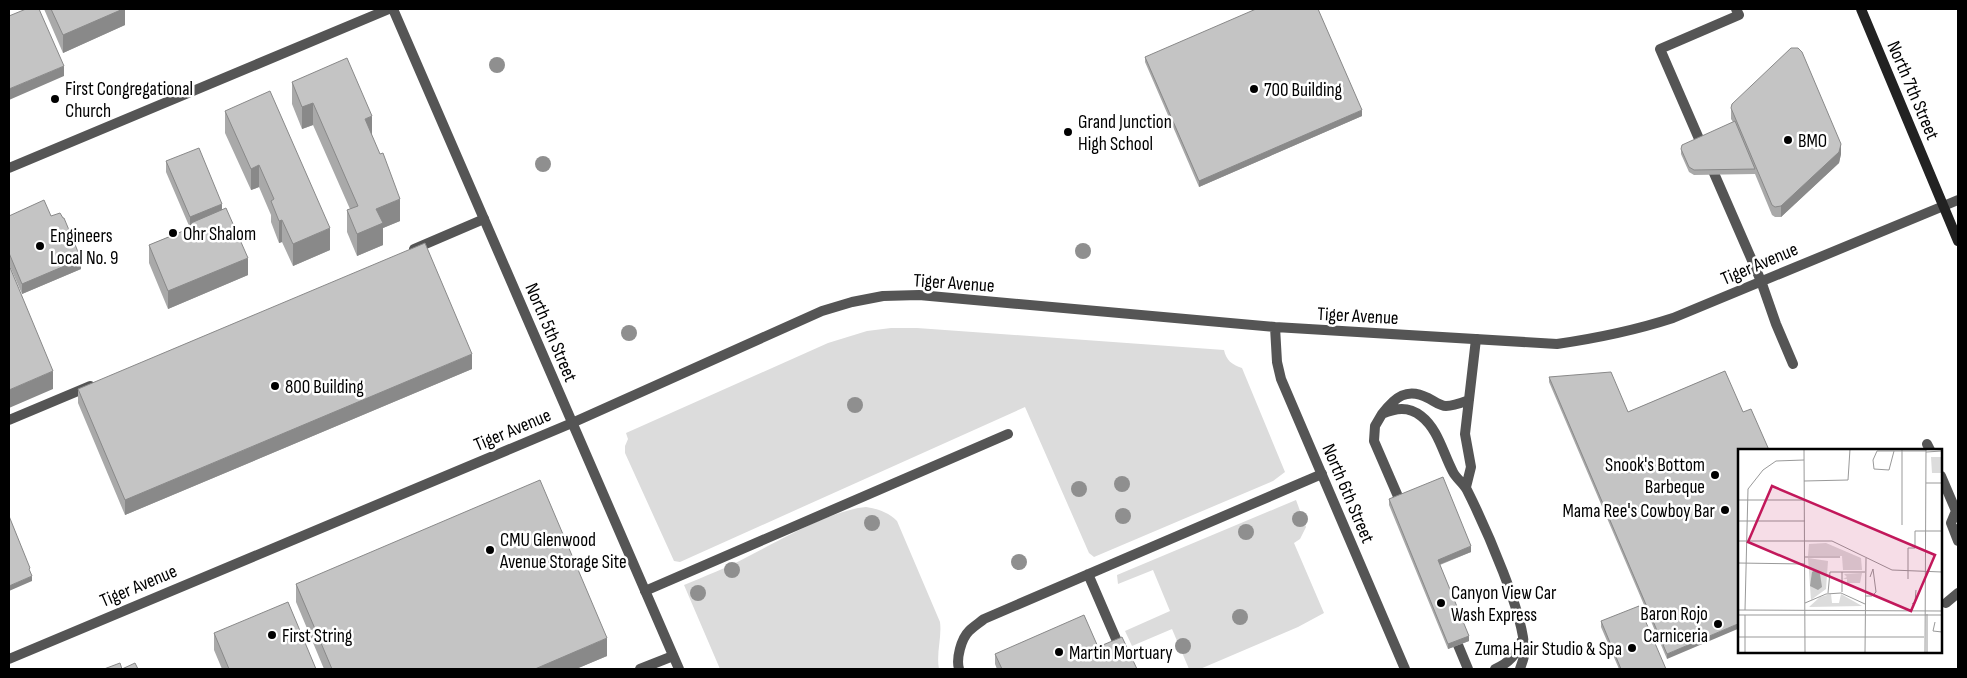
<svg xmlns="http://www.w3.org/2000/svg" width="1967" height="678" font-family="'Sofia Sans Condensed',sans-serif">
<style>
.green{fill:#dcdcdc}
.lines{fill:none;stroke-linecap:round;stroke-linejoin:round}
.service{stroke:#555;stroke-width:10}
.minor{stroke:#555;stroke-width:10}
.tertiary{stroke:#555;stroke-width:10}
.secondary{stroke:#222;stroke-width:10}
.tree{fill:#8f8f8f}
.wall{fill:#a9a9a9}
.shaded-wall{fill:#898989}
.building{fill:#c4c4c4;stroke:#898989}
.poi-dot{fill:#000;stroke:#fff;stroke-width:2}
.labels{text-anchor:middle;stroke-width:5;stroke-linejoin:round;paint-order:stroke}
.poi-label{font-size:19px;fill:#000;stroke:#fff;text-anchor:start}
.street-label{font-size:19px;fill:#000;stroke:#fff}
.inset-road{fill:none;stroke:#999;stroke-width:1}
.view{fill:#c2185b;fill-opacity:0.15;stroke:#c2185b;stroke-width:2.5}
.inset-edge{fill:none;stroke:#000;stroke-width:2.5}
</style>
<rect width="100%" height="100%" fill="#fff"/>
<!-- green -->
<path class="green" d="M891,328H917L1224,350C1226,360 1232,365 1242,368L1285,472L1273,481L1094,557L1089,553L1025,407L680,562L674,561L625,453V446L628,439L626,433L828,343L867,331Z
M1296,500L1306,527L1300,539L1294,543L1324,613L1298,627L1200,669H1189L1172,629L1132,646L1125,631L1170,611L1153,570L1118,584L1117,575Z
M866,507C878,509 888,512 897,521L940,622C942,638 936,653 939,669H720L684,585C705,576 727,568 747,557C779,541 831,510 866,507Z"/>
<g class="lines">
<!-- service -->
<path class="service" d="M1703,148L1660,49L1739,15L1736,9
M1710,164L1761,281L1776,324L1793,364
M414,249L484,219
M1382,414C1395,397 1407,387 1428,398C1434,401 1440,406 1446,406C1454,406 1461,403 1469,400
M9,420L90,386
M1927,444L1930,450
M1941,476L1956,511L1958,512
M1466,487L1471,467L1465,434L1476,339
M1400,501L1374,441L1375,426L1382,414C1396,408 1408,406 1421,416C1438,429 1443,453 1453,472C1456,478 1463,483 1467,490C1483,522 1528,621 1524,655C1524,659 1521,665 1520,669
M1956,511L1951,523L1958,541
M1088,574L1129,669
M645,591L1008,434
M1946,603L1958,593
M1458,645L1468,669
M640,669L673,656
M959,669C956,659 961,639 969,631C973,627 979,623 984,619L1322,474
M1495,669C1509,663 1516,655 1522,640"/>
<!-- minor -->
<path class="minor" d="M9,168L389,9
M1275,327L1277,362L1281,379L1405,669
M9,659L572,423L822,311L852,302L883,296L919,295L1275,327L1557,344C1598,338 1633,331 1673,318L1958,200"/>
<!-- tertiary -->
<path class="tertiary" d="M393,9L679,669"/>
<!-- secondary -->
<path class="secondary" d="M1861,9L1958,241"/>
</g>
<!-- trees -->
<g class="tree">
<circle cx="497" cy="65" r="8"/>
<circle cx="543" cy="164" r="8"/>
<circle cx="1083" cy="251" r="8"/>
<circle cx="629" cy="333" r="8"/>
<circle cx="855" cy="405" r="8"/>
<circle cx="1122" cy="484" r="8"/>
<circle cx="1079" cy="489" r="8"/>
<circle cx="1123" cy="516" r="8"/>
<circle cx="1300" cy="519" r="8"/>
<circle cx="872" cy="523" r="8"/>
<circle cx="1246" cy="532" r="8"/>
<circle cx="1019" cy="562" r="8"/>
<circle cx="732" cy="570" r="8"/>
<circle cx="698" cy="593" r="8"/>
<circle cx="1240" cy="617" r="8"/>
<circle cx="1183" cy="646" r="8"/>
</g>
<!-- wall -->
<path class="wall" d="M44,9H125V25L63,53Z
M1145,57L1362,116L1199,187L1145,62Z
M292,82L372,136L400,221L383,228V245L357,256L347,232V210L350,209L313,125L302,129L292,104Z
M1731,108L1841,154L1839,163L1781,217H1775L1772,215L1755,174L1694,175L1689,172L1681,154V149L1733,122L1731,119Z
M225,111L330,250L293,266L282,242L279,243L271,222V215L259,187L251,190L225,133Z
M166,161L222,210L248,275L168,309L149,263V245L190,228L166,172Z
M9,216H51L81,269L22,294L9,264Z
M472,369L125,515L78,403V389Z
M1725,371L1667,659L1549,382V377L1628,412Z
M1389,499L1471,552L1440,565L1469,641L1448,649L1389,505Z
M296,584L607,656L576,669H324L296,602Z
M1601,621L1666,669H1619L1601,627Z
M214,633L316,669H222L214,650Z
M1098,647L1137,669H997L995,664V654Z"/>
<!-- shaded-wall -->
<path class="shaded-wall" d="M123,9H125V25L63,53V35Z
M64,66V76L9,100V89Z
M313,103V125L302,129V107Z
M1362,110V116L1199,187V181Z
M372,116V138L365,119Z
M1841,144V154L1839,163L1781,217V206Z
M259,165V187L251,190V169Z
M400,199V221L383,228V245L357,256V234L376,209Z
M222,204V214L191,223V227L190,228V217Z
M282,220V242L279,243V221Z
M330,228V250L293,266V244Z
M248,258V275L168,309V291Z
M81,259V269L22,294V284Z
M472,354V369L125,515V500Z
M53,371V389L9,408V390Z
M1471,546V552L1438,565V560Z
M32,576V581L9,591V586Z
M1740,623V628L1667,659V654Z
M1469,636V641L1448,649V644Z
M607,638V656L576,669H535Z"/>
<!-- building -->
<path class="building" d="M26,9H39L64,66L9,89V16Z
M51,9H123L63,35Z
M1256,9H1318L1362,110L1199,181L1145,57Z
M1791,48H1798L1802,52L1841,144L1839,152L1781,206L1775,207L1772,205L1731,108L1732,104Z
M347,58L372,116L365,119L380,154L383,153L400,199L376,209L383,223L357,234L347,210L358,206L347,181L313,103L302,107L292,82Z
M270,91L330,228L293,244L282,220L279,221L271,201L274,199L259,165L251,169L225,111Z
M1735,121L1755,169L1694,170L1689,167L1681,149L1682,145Z
M199,148L222,204L190,217L166,161Z
M44,200L51,216L60,213L63,218H64L81,259L22,284L9,253V216Z
M226,208L248,258L168,291L149,245L193,227L191,223Z
M425,243L472,354L125,500L78,389Z
M9,265L53,371L9,390Z
M1725,371L1743,412L1751,409L1769,450H1740V623L1667,654L1549,377L1611,372L1628,412Z
M1443,477L1471,546L1438,560L1469,636L1448,644L1389,499Z
M540,480L607,638L535,669H332L296,584Z
M9,516L30,568L29,569L32,576L9,586Z
M288,602L316,669H229L214,633Z
M1639,606L1666,669H1621L1601,621Z
M1084,615L1098,647L1122,637L1137,669H1002L995,654Z
M120,663L122,669L135,663L138,669H104Z"/>
<!-- markers -->
<g class="poi-dot">
<circle cx="1254" cy="89" r="5"/>
<circle cx="55" cy="99" r="5"/>
<circle cx="1068" cy="132" r="5"/>
<circle cx="1788" cy="140" r="5"/>
<circle cx="173" cy="233" r="5"/>
<circle cx="40" cy="246" r="5"/>
<circle cx="275" cy="386" r="5"/>
<circle cx="1715" cy="475" r="5"/>
<circle cx="1725" cy="510" r="5"/>
<circle cx="490" cy="550" r="5"/>
<circle cx="1441" cy="603" r="5"/>
<circle cx="1718" cy="624" r="5"/>
<circle cx="272" cy="635" r="5"/>
<circle cx="1632" cy="648" r="5"/>
<circle cx="1059" cy="652" r="5"/>
</g>
<g class="labels">
<!-- poi labels -->
<g class="poi-label">
<text x="65" y="95">First Congregational<tspan x="65" dy="22">Church</tspan></text>
<text x="1264" y="96">700 Building</text>
<text x="1078" y="128">Grand Junction<tspan x="1078" dy="22">High School</tspan></text>
<text x="1798" y="147">BMO</text>
<text x="183" y="240">Ohr Shalom</text>
<text x="50" y="242">Engineers<tspan x="50" dy="22">Local No. 9</tspan></text>
<text x="285" y="393">800 Building</text>
<text x="1705" y="471" text-anchor="end">Snook's Bottom<tspan x="1705" dy="22">Barbeque</tspan></text>
<text x="1715" y="517" text-anchor="end">Mama Ree's Cowboy Bar</text>
<text x="500" y="546">CMU Glenwood<tspan x="500" dy="22">Avenue Storage Site</tspan></text>
<text x="1451" y="599">Canyon View Car<tspan x="1451" dy="22">Wash Express</tspan></text>
<text x="1708" y="620" text-anchor="end">Baron Rojo<tspan x="1708" dy="22">Carniceria</tspan></text>
<text x="282" y="642">First String</text>
<text x="1622" y="655" text-anchor="end">Zuma Hair Studio &amp; Spa</text>
<text x="1069" y="659">Martin Mortuary</text>
</g>
<!-- street labels -->
<g class="street-label">
<text transform="translate(1914 90) rotate(67)" y="7">North 7th Street</text>
<text transform="translate(1759 263) rotate(-23)" y="7">Tiger Avenue</text>
<text transform="translate(954 282) rotate(4)" y="7">Tiger Avenue</text>
<text transform="translate(1358 315) rotate(3)" y="7">Tiger Avenue</text>
<text transform="translate(552 332) rotate(67)" y="7">North 5th Street</text>
<text transform="translate(512 429) rotate(-23)" y="7">Tiger Avenue</text>
<text transform="translate(1349 493) rotate(67)" y="7">North 6th Street</text>
<text transform="translate(138 585) rotate(-23)" y="7">Tiger Avenue</text>
</g>
</g>
<!-- overview -->
<g transform="translate(1738 449)">
<rect width="204" height="204" fill="#fff"/>
<path d="M193,8H204V24H194ZM88,94L123,109L124,121H105L104,107H70L71,95ZM70,109L90,112L88,140L73,151ZM124,124L122,134H109V130H105L109,128L106,125ZM93,145L94,154H101L103,145L124,157L71,158L82,148Z" fill="#dcdcdc"/>
<path d="M77,121L82,125L84,138L80,141L72,137L74,123Z" fill="#a3a3a3"/>
<path class="inset-road" d="M66,0L67,203M156,2L151,21L136,20L135,11L139,2H188M188,3L204,2M66,32L110,31L112,0M188,34H204M0,51H66M0,72H67M164,76V1M0,92H94L154,121L204,123M67,108H102M0,114L67,115M104,123V143M170,130V99H177V82H204M90,144L92,123H127M127,147H134L138,143L135,120L132,128M67,154L88,145L103,144L127,155M174,155L177,153L178,141M0,161L204,162M7,161L10,40L25,21L38,12L66,11M0,166H204M197,173L195,182L204,183M0,188H186M7,203V166M127,203L128,109M187,203L188,0M189,203V165"/>
<path class="view" d="M34,37L197,106L173,162L10,93Z"/>
<rect width="204" height="204" class="inset-edge"/>
</g>
<!-- border -->
<rect width="1967" height="678" fill="none" stroke="#000000" stroke-width="20"/>
</svg>
